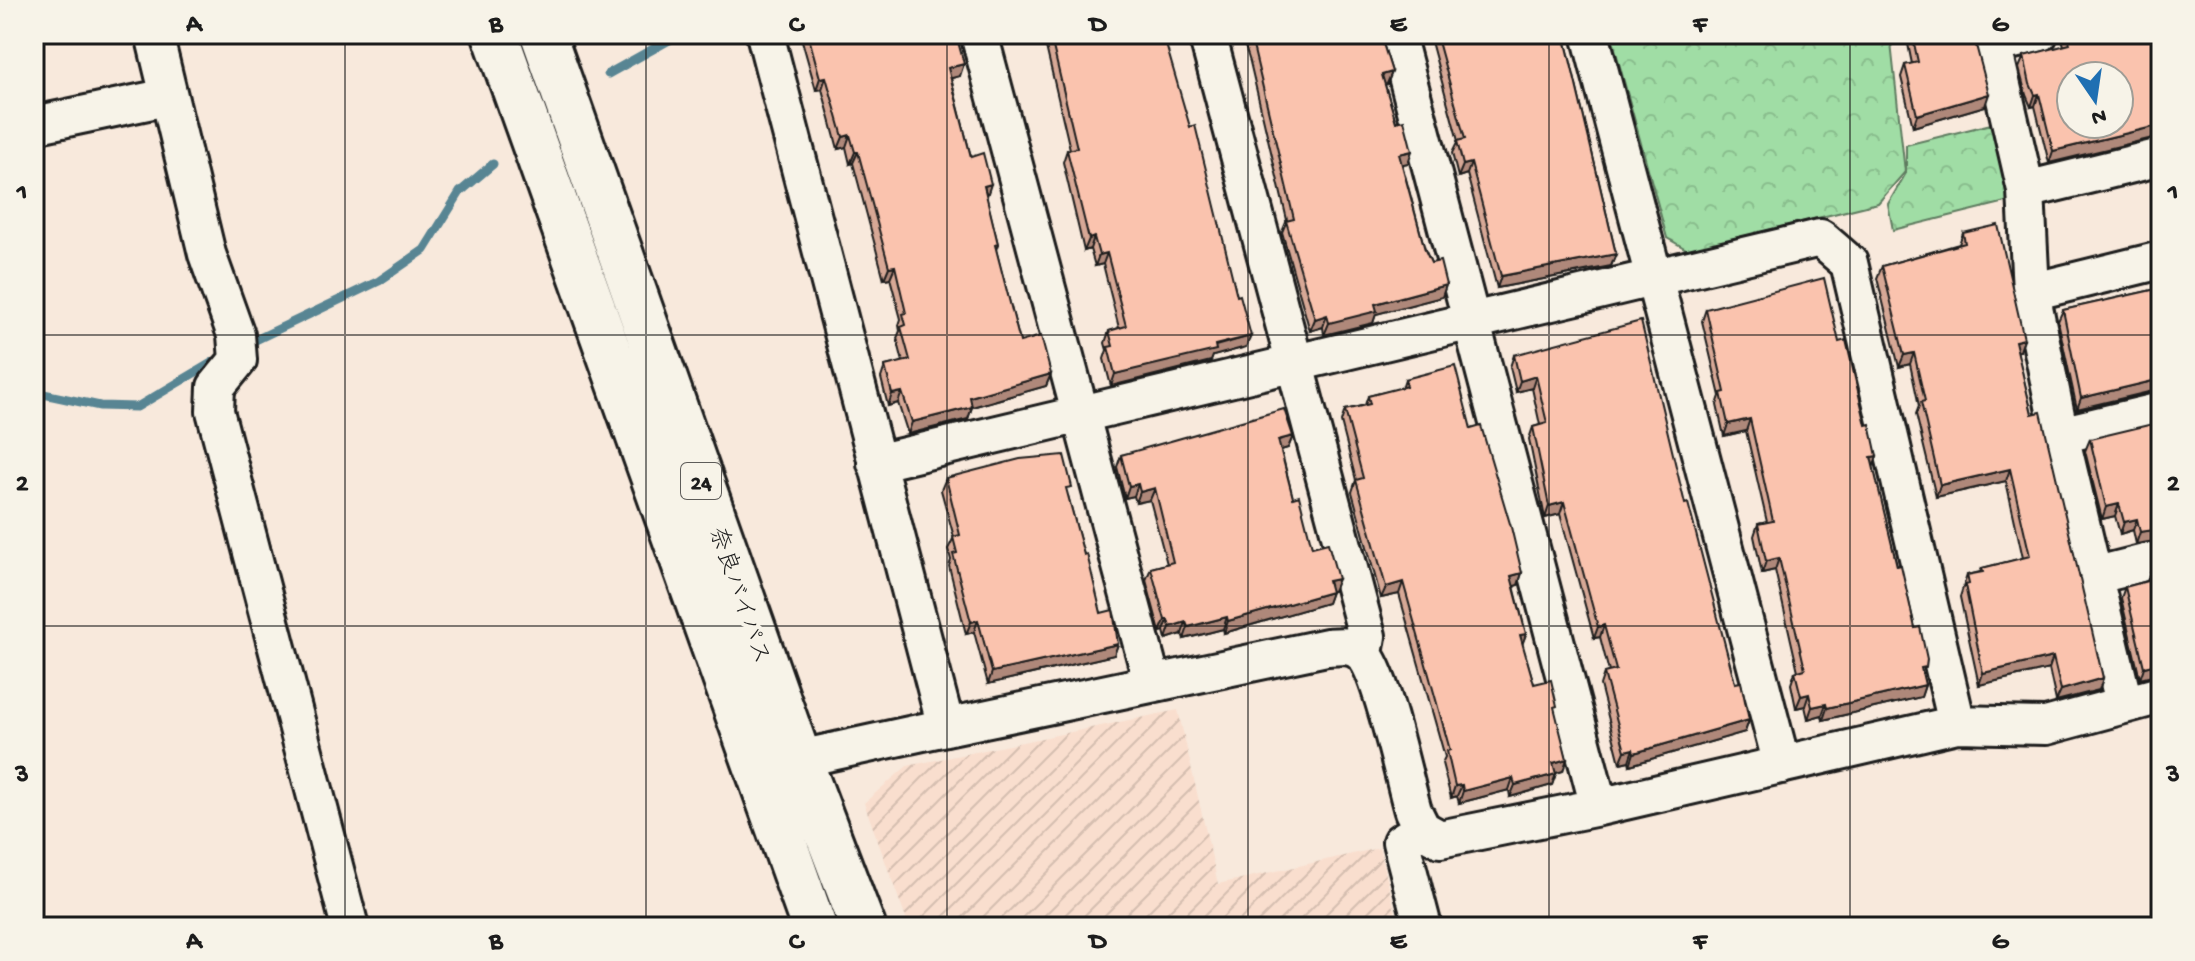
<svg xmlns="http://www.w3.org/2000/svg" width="2195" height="961" font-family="'Gochi Hand','Klee One',sans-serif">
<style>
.industrial{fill:url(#industrial-furrows)}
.forest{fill:url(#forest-crowns);stroke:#5e7c60;stroke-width:2}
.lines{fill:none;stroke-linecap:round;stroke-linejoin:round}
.stream{stroke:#598593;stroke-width:9}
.minor-casing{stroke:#1c1c1c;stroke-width:42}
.trunk-casing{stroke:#1c1c1c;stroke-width:50}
.minor{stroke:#f7f3e8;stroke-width:36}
.trunk{stroke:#f7f3e8;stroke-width:44}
.wall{fill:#d7a896;stroke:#1c1c1c;stroke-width:2}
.shaded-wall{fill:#af887a;stroke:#1c1c1c;stroke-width:2}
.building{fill:#fac3ae;stroke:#1c1c1c;stroke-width:2;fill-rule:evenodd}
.grid{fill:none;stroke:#1c1c1c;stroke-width:2;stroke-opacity:0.55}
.labels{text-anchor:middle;stroke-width:8;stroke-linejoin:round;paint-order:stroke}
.shield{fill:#f7f3e8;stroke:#5e5c59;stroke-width:2}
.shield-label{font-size:22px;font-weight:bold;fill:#1c1c1c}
.street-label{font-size:24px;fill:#1c1c1c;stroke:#f7f3e8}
.neatline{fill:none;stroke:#1c1c1c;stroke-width:3}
.grid-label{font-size:26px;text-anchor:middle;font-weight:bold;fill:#1c1c1c}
</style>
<defs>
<pattern id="industrial-furrows" width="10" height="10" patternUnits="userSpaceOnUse" patternTransform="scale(2)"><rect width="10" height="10" fill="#f9dece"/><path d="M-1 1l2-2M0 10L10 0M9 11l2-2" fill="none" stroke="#d5beb0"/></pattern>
<pattern id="forest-crowns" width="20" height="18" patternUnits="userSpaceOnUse" patternTransform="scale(2)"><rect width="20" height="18" fill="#a0dda5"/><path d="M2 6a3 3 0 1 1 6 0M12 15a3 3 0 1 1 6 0" fill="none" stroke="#89bd8d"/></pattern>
</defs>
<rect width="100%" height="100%" fill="#f8e9dc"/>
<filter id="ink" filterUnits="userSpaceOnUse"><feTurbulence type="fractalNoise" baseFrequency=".0125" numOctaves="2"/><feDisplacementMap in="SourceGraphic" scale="16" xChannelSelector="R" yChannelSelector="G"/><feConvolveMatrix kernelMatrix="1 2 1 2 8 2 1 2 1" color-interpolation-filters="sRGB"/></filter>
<g filter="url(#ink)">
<!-- industrial -->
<path class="industrial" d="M1178,710L1218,884L1379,848L1399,926L1405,927H909L864,803L907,766Z"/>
<!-- forest -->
<path class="forest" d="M1611,34H1890L1905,172L1878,203L1688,250L1667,238Z
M1995,123L2014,200L1893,230L1888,204L1906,173V145Z"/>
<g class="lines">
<!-- stream -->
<path class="stream" d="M608,74L680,34
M243,346L379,281L424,250L460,192L493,164
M34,392L100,406L137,407L223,356"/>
<defs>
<path id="minor" d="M154,34L207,254L236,335L238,360L216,387L215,411L350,927
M765,34L946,727L799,759
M979,34L1152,682
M1207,34L1367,636L1364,654
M1396,34L1599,807
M1590,34L1782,765
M1990,34L2026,190L2031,292L2060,435L2124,703
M1992,45L2039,34
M34,125L167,97
M2026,190L2161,157
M2031,292L2161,260
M2060,435L2161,411
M876,463L1820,238L1849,263L1957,724
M2093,576L2161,559
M946,727L1327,647C1340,646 1353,644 1363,654C1382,673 1404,780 1413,811L1422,829L1440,839L1599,807L1957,724L2046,726L2161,695
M1422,829L1401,842L1423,927"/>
<path id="trunk" d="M495,34L814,927
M543,34L799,759L863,927"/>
</defs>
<!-- minor casing -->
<use href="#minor" class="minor-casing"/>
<!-- trunk casing -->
<use href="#trunk" class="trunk-casing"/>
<!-- minor -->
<use href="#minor" class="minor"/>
<!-- trunk -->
<use href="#trunk" class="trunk"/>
</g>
<!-- wall -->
<path class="wall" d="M791,34H956L960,76L951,78L971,157L986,196L998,244L996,250L1020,342L1051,374L1046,386L972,407L968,419L908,434L898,403L888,406L881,378L885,366L903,362L897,338L900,331L899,325L901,319L890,278L884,279L853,163L850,164L846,147L838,149L822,89L816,90L801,37L792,39Z
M1043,34H1163L1246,347L1213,356L1211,361L1111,386L1104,359L1107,350L1105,343L1109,331L1119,328L1103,264L1095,266L1090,249L1084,251L1063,162L1067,150L1070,149Z
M1241,34H1380L1392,72L1387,84L1385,85L1408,163L1402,164L1425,250L1431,263L1446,285L1442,297L1376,314L1373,323L1324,335L1323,327L1310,331L1282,232L1287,220L1250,62Z
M1429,34H1564L1616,254L1611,266L1497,288L1467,174L1458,177L1452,153L1458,141Z
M1906,34H1973L1985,106L1913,127L1901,77L1905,65L1912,64Z
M2061,34H2161V136L2049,163L2035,106L2031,107L2026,95L2019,68L2024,56L2064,46Z
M1963,233L2020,351H2017L2032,414L2103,678L2099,690L2056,701L2049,669L1979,685L1960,597L1967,575L1980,572L1982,568L2023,558L2006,481L1936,497L1916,414L1919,406L1910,364L1899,367L1877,278L1882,266L1959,244Z
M2161,288V392L2157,390L2077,409L2058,321L2063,310Z
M1706,309L1839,342L1866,425L1877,456L1873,467L1925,685L1921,697L1823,720L1822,715L1808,719L1805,706L1796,708L1791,684L1795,672L1798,671L1775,570L1762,573L1754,536L1758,524L1767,522L1746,431L1724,436L1717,405L1720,396L1702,321Z
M1514,355L1685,504L1735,683L1749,720L1745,732L1630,765L1629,761L1620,763L1600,685L1604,673L1609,672L1600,637L1594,638L1560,514L1545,518L1529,439L1533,427L1540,425L1532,388L1516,392L1510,367Z
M1405,379L1471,429L1522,573L1518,585L1514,586L1526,634L1522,644L1534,684L1555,713L1563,771L1556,773L1552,785L1510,797L1509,790L1459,803L1457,796L1451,798L1442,763L1445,757L1399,594L1381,598L1352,492L1356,480L1341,422L1345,410L1365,405L1368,396L1402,388Z
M1293,436L1288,448L1281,450L1293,498L1312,547L1333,591H1331L1327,603L1224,633L1223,629L1184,639L1182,634L1166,639L1164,631L1160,632L1146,580L1151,568L1167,564L1150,500L1136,503L1134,496L1125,498L1117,467L1121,455Z
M2090,439L2161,540L2136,544L2133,530L2120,534L2115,516L2102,519L2085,451Z
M946,478L1068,496L1084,555L1101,613L1118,644L1114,655L988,684L974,632L966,634L949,566L951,560L948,549L954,537L941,490Z
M2161,569V676L2156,675L2140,679L2121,598L2125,587L2147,581L2150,573Z"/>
<!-- shaded-wall -->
<path class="shaded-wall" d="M794,34H802L801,37L792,39Z
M964,64L960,76L944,80L948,68Z
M1392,72L1387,84L1378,87L1382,75Z
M826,77L822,89L816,90L820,78Z
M1989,94L1985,106L1913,127L1917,115Z
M2039,94L2035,106L2031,107L2035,95Z
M2161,125V136L2049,163L2053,151Z
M850,135L846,147L838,149L843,137Z
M1412,151L1408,163L1395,166L1399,154Z
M855,152H858L853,163L850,164Z
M1471,163L1467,174L1458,177L1463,165Z
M991,184L987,196L984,186Z
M1094,237L1090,249L1084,251L1089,239Z
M1107,253L1103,264L1095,266L1099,255Z
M1616,254L1611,266L1497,288L1501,276Z
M895,266L890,278L884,279L889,267Z
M1446,285L1442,297L1376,314L1373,323L1324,335L1329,323L1375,304Z
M1327,315L1323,327L1310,331L1315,319Z
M1251,336L1246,347L1213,356L1211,361L1111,386L1115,374Z
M2024,339L2020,351L2010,353L2015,341Z
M1914,353L1910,364L1899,367L1904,355Z
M1051,374L1046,386L965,409L970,397Z
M1536,376L1532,388L1516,392L1520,381Z
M2161,379L2157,390L2077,409L2081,398Z
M902,392L898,403L888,406L892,394Z
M972,407L968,419L908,434L912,422Z
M1750,419L1746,431L1724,436L1728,424Z
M1293,436L1288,448L1274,452L1278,440Z
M1877,456L1873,468L1871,457Z
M2010,469L2006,481L1936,497L1940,485Z
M1138,484L1134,496L1125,498L1129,486Z
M1155,488L1150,500L1136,503L1140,492Z
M1564,502L1560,514L1545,518L1549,506Z
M2119,504L2115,516L2102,519L2106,507Z
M2137,519L2133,530L2120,534L2124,522Z
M2161,529V540L2136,544L2140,532Z
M1779,558L1775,570L1762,573L1766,561Z
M1522,573L1518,585L1507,588L1511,576Z
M1338,579L1333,591L1324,593L1328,581Z
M1403,582L1399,594L1381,598L1386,587Z
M1331,592L1327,603L1224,633L1228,621Z
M1227,617L1223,629L1184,639L1188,627Z
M978,620L974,632L966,634L971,622Z
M1165,620H1168L1164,631L1160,632Z
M1186,622L1182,634L1166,639L1170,627Z
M1604,625L1600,637L1594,638L1598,627Z
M1526,634L1522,645L1520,635Z
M1118,644L1114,655L988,684L992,672Z
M2053,657L2049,669L1979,685L1983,673Z
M2161,663L2156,675L2140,679L2144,667Z
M2103,678L2099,690L2056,701L2061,690Z
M1925,685L1921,697L1823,720L1827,708Z
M1809,694L1805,706L1796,708L1801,696Z
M1826,704L1822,715L1808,719L1812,707Z
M1749,720L1745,732L1630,765L1634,753Z
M1633,749L1629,761L1620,763L1625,751Z
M1567,759L1563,771L1549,775L1553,763Z
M1556,774L1552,785L1510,797L1515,785Z
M1513,778L1509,790L1459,803L1463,791Z
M1462,785L1457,796L1451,798L1455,786Z"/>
<!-- building -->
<path class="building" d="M808,34H956L964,64L948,68L971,157L983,153L991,184L984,186L998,244L995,245L1020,342L1041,336L1051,374L970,397L972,407L912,422L902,392L892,394L885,366L910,360L901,327L906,325L903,314L906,313L895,266L889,267L858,152H855L850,135L843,137L826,77L820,78Z
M1050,34H1163L1190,127L1195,125L1237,296L1240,295L1251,336L1215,345L1216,350L1115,374L1108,347L1113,346L1109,331L1126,326L1107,253L1099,255L1094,237L1089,239L1067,150L1077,148Z
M1249,34H1380L1392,72L1382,75L1396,122L1404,120L1412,151L1399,154L1425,250L1431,263L1440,261L1446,285L1375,304L1377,311L1329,323L1327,315L1315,319L1286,221L1294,219L1254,50Z
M1436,34H1564L1616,254L1501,276L1471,163L1463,165L1457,141L1465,139Z
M1912,34H1973L1989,94L1917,115L1905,65L1918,62Z
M2068,34H2161V125L2053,151L2039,94L2035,95L2030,84L2024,56L2070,44ZM2071,76H2119V124H2071Z
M1998,225L2024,339L2015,341L2032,414L2041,412L2103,678L2061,690L2053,657L1983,673L1965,585L1969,584L1967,575L1983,572L1982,568L2030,556L2010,469L1940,485L1921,402L1925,401L1914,353L1904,355L1882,266L1965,243L1963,233Z
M1824,278L1839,342L1846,340L1866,425L1870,424L1877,456L1871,457L1897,566L1901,565L1915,628L1920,627L1927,659L1926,667L1921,668L1925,685L1827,708L1826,704L1812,707L1809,694L1801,696L1795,672L1805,669L1779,558L1766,561L1758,524L1773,521L1750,419L1728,424L1721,393L1725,392L1706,309Z
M2161,288V379L2081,398L2063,310Z
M1641,321L1685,504L1688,503L1735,683L1741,682L1749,720L1634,753L1633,749L1625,751L1604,673L1616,670L1604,625L1598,627L1564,502L1549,506L1533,427L1547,423L1536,376L1520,381L1514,355Z
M1455,366L1471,429L1481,426L1511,527L1522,573L1511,576L1526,634L1520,635L1534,684L1551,680L1557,706L1554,707L1567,759L1553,763L1556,774L1515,785L1513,778L1463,791L1462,785L1455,786L1447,751L1450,750L1403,582L1386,587L1356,480L1363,478L1345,410L1370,404L1368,396L1407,386L1405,379Z
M1284,409L1293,436L1278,440L1293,498L1299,496L1312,547L1328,543L1338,579L1328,581L1331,592L1228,621L1227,617L1188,627L1186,622L1170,627L1168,620H1165L1151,568L1173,562L1155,488L1140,492L1138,484L1129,486L1121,455Z
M2161,422V529L2140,532L2137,519L2124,522L2119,504L2106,507L2090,439Z
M1064,455L1072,487L1066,488L1084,555L1087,554L1101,613L1113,610L1118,644L992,672L978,620L971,622L953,554L957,553L953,537L960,535L946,478L1020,459Z
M2161,569V663L2144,667L2125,587L2151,580L2150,573Z"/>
</g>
<!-- grid -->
<path class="grid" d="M345,34V927M646,34V927M947,34V927M1248,34V927M1549,34V927M1850,34V927M34,335H2161M34,626H2161"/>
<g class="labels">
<!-- shield labels -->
<rect class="shield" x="681" y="463" width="40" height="36" rx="6"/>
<g class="shield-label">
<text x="701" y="489">24</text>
</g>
<!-- street labels -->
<g class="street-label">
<text transform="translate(741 595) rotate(71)" y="8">奈良バイパス</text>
</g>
</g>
<!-- margin -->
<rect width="2195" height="961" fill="none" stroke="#f7f3e8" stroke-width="88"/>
<!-- north arrow -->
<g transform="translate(2095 100) rotate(167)"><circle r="38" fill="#f7f3e8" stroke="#9f9d96" stroke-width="2"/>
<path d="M0-6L14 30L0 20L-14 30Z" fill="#1f6fb2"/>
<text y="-12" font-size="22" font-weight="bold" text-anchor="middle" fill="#1c1c1c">N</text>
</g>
<rect x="44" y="44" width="2107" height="873" class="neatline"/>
<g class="grid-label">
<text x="194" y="31">A</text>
<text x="496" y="31">B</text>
<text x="796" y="31">C</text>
<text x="1098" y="31">D</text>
<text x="1398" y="31">E</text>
<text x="1700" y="31">F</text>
<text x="2000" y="31">G</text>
<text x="22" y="199">1</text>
<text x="2173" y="199">1</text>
<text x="22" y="490">2</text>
<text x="2173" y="490">2</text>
<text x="22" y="781">3</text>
<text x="2173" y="781">3</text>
<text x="194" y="948">A</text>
<text x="496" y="948">B</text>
<text x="796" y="948">C</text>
<text x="1098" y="948">D</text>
<text x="1398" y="948">E</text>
<text x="1700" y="948">F</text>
<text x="2000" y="948">G</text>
</g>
</svg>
